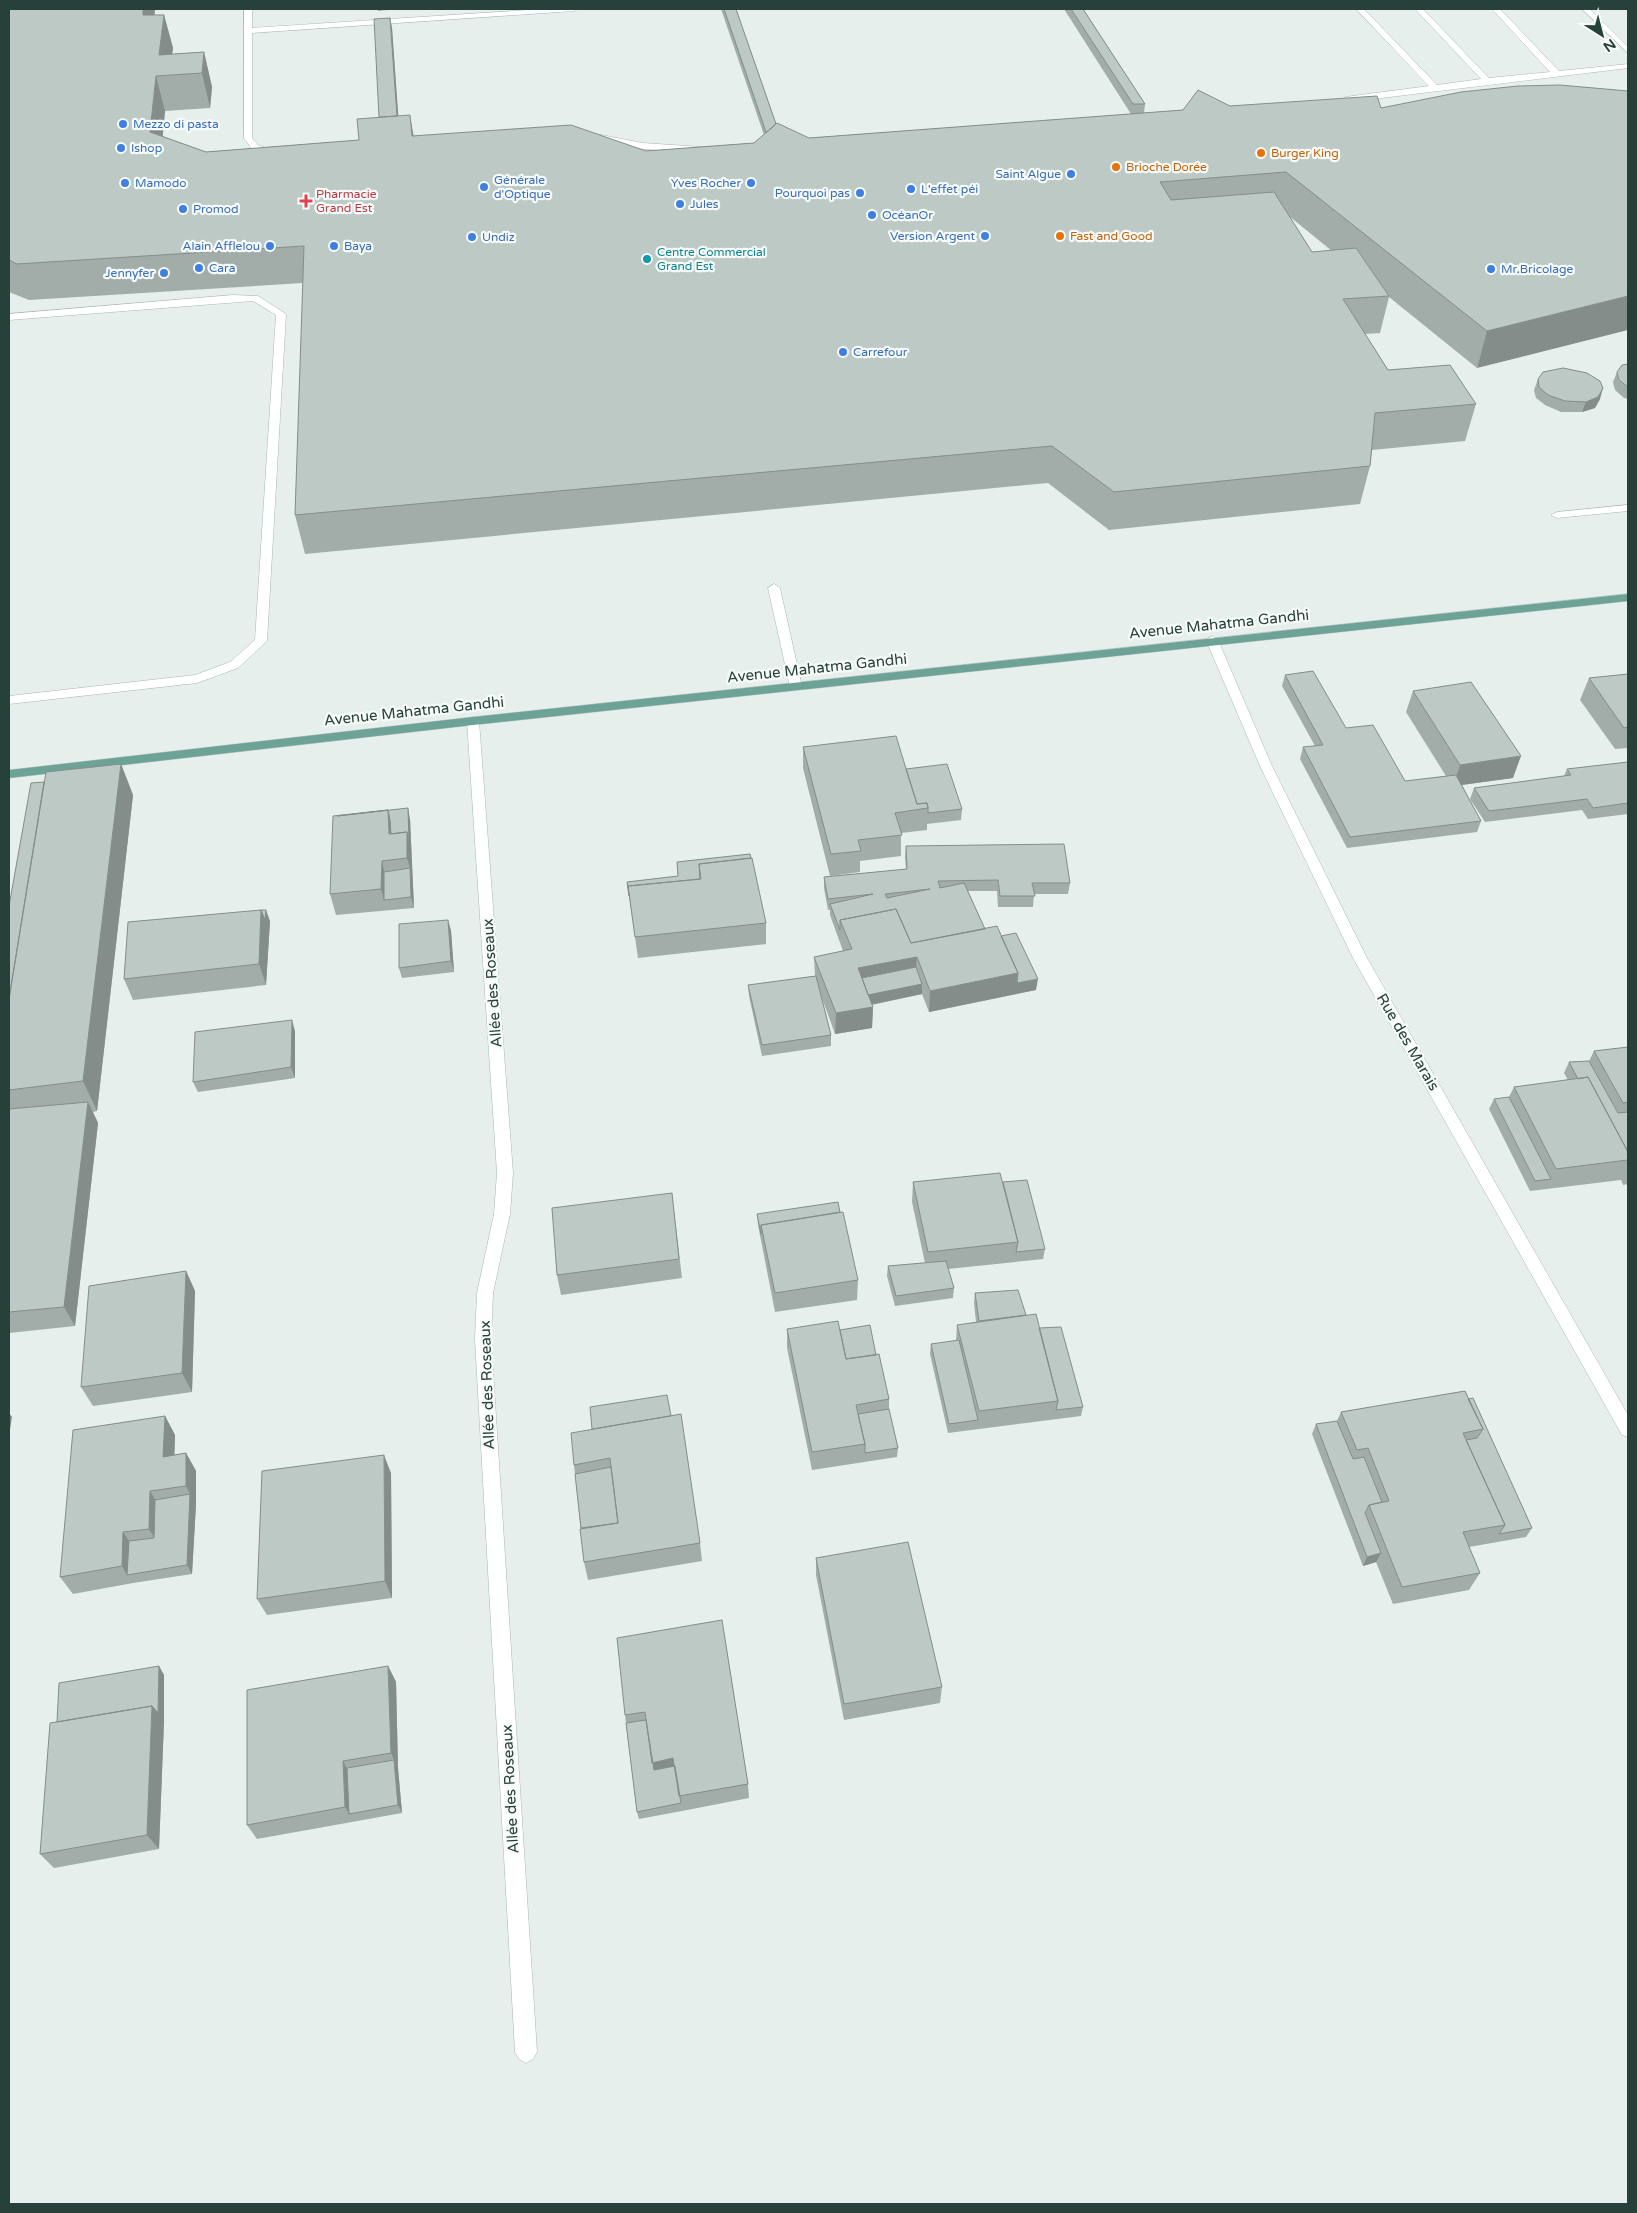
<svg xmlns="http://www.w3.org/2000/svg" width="1637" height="2213" font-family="'Varela Round',sans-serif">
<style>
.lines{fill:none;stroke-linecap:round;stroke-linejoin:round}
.minor-casing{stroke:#a9b7b2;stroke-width:1}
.major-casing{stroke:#c2cac8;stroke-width:1}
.minor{fill:#fff;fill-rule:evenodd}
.major{fill:#6da296;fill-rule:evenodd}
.wall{fill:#a2ada9;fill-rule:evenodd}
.shaded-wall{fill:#848d89}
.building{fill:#bcc9c4;stroke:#848d89;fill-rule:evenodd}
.shop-dot{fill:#3f7fe0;stroke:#f7fbf9;stroke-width:2}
.food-dot{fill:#e8710a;stroke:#f7fbf9;stroke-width:2}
.health-dot{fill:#e0444e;stroke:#f7fbf9;stroke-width:2}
.culture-dot{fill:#0f9aa8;stroke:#f7fbf9;stroke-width:2}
.labels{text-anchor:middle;stroke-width:4.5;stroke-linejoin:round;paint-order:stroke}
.far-shop-label{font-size:12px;fill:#366cbe;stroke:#f7fbf9;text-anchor:start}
.far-food-label{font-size:12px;fill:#c56008;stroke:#f7fbf9;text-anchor:start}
.far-health-label{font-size:12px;fill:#be3a42;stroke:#f7fbf9;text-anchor:start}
.far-culture-label{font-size:12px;fill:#0d838f;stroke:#f7fbf9;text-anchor:start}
.street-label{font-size:15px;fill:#26403a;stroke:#f7fbf9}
</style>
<rect width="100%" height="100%" fill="#e6efeb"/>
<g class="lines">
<defs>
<path id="minor" d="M244,9H252V28L543,9H578L574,11L252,33V138L258,145L280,153L281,155L277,158L252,149L244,138Z
M1356,9H1364L1437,85L1481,79L1415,9H1423L1489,78L1550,72L1492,9H1500L1559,71L1628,64V68L1348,102L1344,99L1345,97L1429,86Z
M1582,9H1590L1628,47V53Z
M596,134L643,143L702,147L706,150L702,153L643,149L593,139L592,137Z
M233,295L258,296L286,314L267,641L238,668L197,683L9,704V696L195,675L230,662L255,640L276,315L253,301L9,320V314Z
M1628,505V511L1557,518L1551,515L1557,512Z
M774,584L780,588L802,687L796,691L790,687L768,588Z
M1212,636L1218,640L1272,766L1367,958L1628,1415V1437L1622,1435L1353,958L1260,766L1206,640Z
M473,717L479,721L513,1173L510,1214L493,1293L491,1339L537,2052L533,2059L526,2063L519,2059L515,2052L475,1339L477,1293L494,1214L497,1173L467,721Z"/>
<path id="major" d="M1628,594V601L473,725L9,778V770L473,717Z"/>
</defs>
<!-- minor casing -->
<use href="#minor" class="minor-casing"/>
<!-- major casing -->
<use href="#major" class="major-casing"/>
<!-- minor -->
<use href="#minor" class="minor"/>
<!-- major -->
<use href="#major" class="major"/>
</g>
<!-- wall -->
<path class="wall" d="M9,9H155L154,15H164L173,48L172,54L204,52L212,87L210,108L165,111L162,136L206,152L359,140L379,117L390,18L392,28L398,116L414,136L646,151L754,143L764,135L721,9H736L776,124L809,138L1131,114L1064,9H1083L1145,104L1144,113L1230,106L1381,108L1560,85L1477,368L1389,297L1380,333L1365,334L1388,370L1476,404L1465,441L1372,450L1370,466L1360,504L1109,530L1048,483L305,554L295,515L303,283L29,300L9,292ZM1289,216L1316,238L1332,251L1312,252Z
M377,9H389V10L378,11Z
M1628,364V399L1624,398L1615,390L1613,382L1617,372Z
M1538,379L1600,399L1595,408L1582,412H1561L1545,405L1536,398L1534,390Z
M1628,674V748L1615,749L1580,700L1589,678Z
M1285,675L1405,781L1446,776L1406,712L1413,691L1513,778L1462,785L1481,821L1477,832L1347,848L1300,759L1303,747L1315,746L1282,686Z
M803,747L906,769L962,809L961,820L927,824V830L901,833V856L860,861V872L830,876L803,768Z
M1628,762V814L1588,819L1582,810L1485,822L1470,799L1474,788L1564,776L1567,769Z
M121,764L133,795L97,1111L93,1112L98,1123L75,1326L9,1333V906L44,782Z
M410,819L414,908L336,915L330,894Z
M906,846L1070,883L1068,894H1034L1033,907H998L997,891H968L985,929L1001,936L1036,990L929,1012L922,994L872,1005L873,1007L872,1028L835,1034L822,998L831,1035V1046L762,1056L749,996L748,985L815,976L814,957L843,951L830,915V910H828L824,888V877L906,869L905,857Z
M750,854L766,923V944L638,958L627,882L678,876L677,862Z
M448,920L451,931L454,972L402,978L399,968Z
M270,921L266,985L133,1000L124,979Z
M295,1031V1078L198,1092L193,1082Z
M1628,1047V1184L1623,1185L1621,1180L1530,1191L1489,1109L1494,1099L1509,1097L1514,1087L1568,1080L1564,1073L1569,1062L1589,1061L1594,1051Z
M913,1182H1003L1045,1249L1043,1259L948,1269L954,1288L953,1298L895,1306L887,1276L888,1266L925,1263L912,1202Z
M672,1193L682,1278L561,1295L557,1275Z
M757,1214L858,1280L857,1300L775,1312L758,1225Z
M186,1271L195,1291L192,1392L93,1406L81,1387Z
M975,1293L1026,1315L1039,1328L1083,1407L1081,1416L948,1433L930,1354L931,1344L956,1341L957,1325L976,1322L974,1303Z
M787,1329L840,1330L876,1355L889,1399V1409L898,1448L897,1457L812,1470L787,1348Z
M1465,1391L1532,1528L1526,1537L1469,1547L1480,1573L1469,1590L1393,1604L1376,1562L1363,1566L1312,1434L1316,1424L1337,1421L1341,1412Z
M165,1416L175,1435L174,1455L186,1453L196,1471V1504L192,1574L133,1583L73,1594L60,1577Z
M671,1416L700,1543L702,1561L588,1580L584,1562L575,1474L574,1465Z
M391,1473L392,1598L267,1615L257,1599Z
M816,1558L942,1687L940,1703L844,1720L816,1575Z
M722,1620L748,1784L749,1798L682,1811V1810V1811L639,1819L637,1812L626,1723L625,1715Z
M159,1666L164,1675V1721L159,1849L54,1868L40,1854L57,1722Z
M388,1666L396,1682L398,1768L402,1813L257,1839L247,1825Z"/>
<!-- shaded-wall -->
<path class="shaded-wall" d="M143,9H155L152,49L143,15Z
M164,15L173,48L169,75L159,55Z
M390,18L392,28L400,139L398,129Z
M204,52L212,87L210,108L202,73Z
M156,76L165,111L160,167L150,132Z
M410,115L416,150L412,136Z
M1628,296V330L1477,368L1487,331Z
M1603,388L1600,399L1595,408L1582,412L1586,402Z
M1521,756L1513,778L1453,786L1460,765Z
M121,764L133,795L97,1111L83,1081Z
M408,808L410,819L414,908L411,897L410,868L407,858V832Z
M388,810L393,831L394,844L389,834Z
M382,861L387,883L384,900L381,889Z
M261,910H266L270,921L266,985L259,964Z
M448,920L451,931L454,972L451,961Z
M917,957L915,978L862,989L858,968Z
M1018,973L1016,994L929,1012L930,991Z
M1038,979L1036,990L1016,994L1017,983Z
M922,984V994L864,1006V995Z
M873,1007L872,1028L835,1034L836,1013Z
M292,1020L295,1031V1078L291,1067Z
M88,1102L98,1123L75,1326L64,1307Z
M186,1271L195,1291L192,1392L182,1373Z
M9,1413L12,1417L9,1436Z
M165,1416L175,1435L174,1475L163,1457Z
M186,1453L196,1471V1504L192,1574L187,1565L190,1494L186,1486Z
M384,1455L391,1473L392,1598L385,1581Z
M150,1491L161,1509L160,1547L149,1529Z
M123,1532L135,1550L127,1575L122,1566Z
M1381,1553L1376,1562L1363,1566L1367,1557Z
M159,1666L164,1675V1721L159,1849L147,1835L152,1706Z
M388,1666L396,1682L398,1768L391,1753Z
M673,1758L676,1773L655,1778L652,1763Z
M394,1760L398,1768L402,1813L398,1805Z
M343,1761L351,1776L349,1814L345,1807Z"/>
<!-- building -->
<path class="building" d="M9,9H143V15H164L159,55L204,52L202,73L156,76L150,132L206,152L359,140L357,119L410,115L412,136L571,125L646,151L754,143L777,123L809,138L1183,110L1198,90L1230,106L1377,96L1381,108L1461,92L1518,86L1560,85L1628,91V296L1487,331L1286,172L1160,182L1171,200L1274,192L1312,252L1356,248L1389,296L1343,299L1388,370L1450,365L1476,404L1375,413L1370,466L1114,492L1052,446L295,515L304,246L17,264L9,260Z
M724,9H736L776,124L767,132H766Z
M1071,9H1083L1145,104H1133Z
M390,18L397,116L379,117L374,19Z
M1628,364V387L1619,380L1617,372L1622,365Z
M1563,368L1587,373L1600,381L1603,388L1598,397L1586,402L1565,401L1548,395L1539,387L1538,379L1543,372Z
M1313,671L1346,728L1373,725L1405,781L1456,775L1481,821L1350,837L1303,747L1323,745L1285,675Z
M1628,674V727L1624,728L1589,678Z
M1471,682L1521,756L1460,765L1413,691Z
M896,736L917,804L927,803L928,808L895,813L902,835L858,840L861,851L831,854L803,747Z
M1628,762V803L1593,808L1587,799L1489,811L1474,788L1571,775L1567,769Z
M121,764L83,1081L9,1090V999L46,772Z
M947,764L962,809L928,813V808L927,803L917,804L906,769Z
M44,782L9,999V906L31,783Z
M408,808L409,842L407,832L391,834L390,820L388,810L337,816Z
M388,810L389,834L407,832V858L382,861L381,889L330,894L333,816Z
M1064,844L1070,883H1032L1035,896H1000L998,880L938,881L940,888L964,883L985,929L911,943L896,909L840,920V930L830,904L873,894L828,899L824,877L907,869L906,846ZM930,889L887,898L885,894Z
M750,854L751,858L699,864L700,879L628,886L629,896L627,882L678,876L677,862Z
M752,858L766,923L635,937L628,886L701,879L699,864Z
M410,868L411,897L384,900V872Z
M896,909L911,943L997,926L1018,973L930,991L917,957L858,968L873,1007L836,1013L814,957L852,949L840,920Z
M261,910L259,964L124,979L128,922Z
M261,910H266L265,920Z
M448,920L451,961L399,968V924Z
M1016,933L1038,979L1017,983L1018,973L1001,936Z
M916,967L922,984L868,995L862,978Z
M816,976L831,1035L762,1045L748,985Z
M292,1020L291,1067L193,1082L195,1032Z
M1628,1047V1102L1623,1103L1594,1051Z
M1589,1061L1618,1113L1628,1112V1152L1588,1077L1578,1079L1569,1062Z
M1588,1077L1628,1152V1160L1556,1169L1514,1087Z
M1509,1097L1551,1179L1535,1181L1494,1099Z
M88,1102L64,1307L9,1312V1109Z
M1000,1173L1018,1242L928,1252L913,1182Z
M1027,1180L1045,1249L1016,1252L1018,1242L1003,1182Z
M672,1193L679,1259L557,1275L552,1208Z
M838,1202L840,1212L761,1225V1234L757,1214Z
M843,1212L858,1280L775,1293L761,1225Z
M946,1261L954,1288L896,1296L888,1266Z
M186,1271L182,1373L81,1387L89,1286Z
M1018,1290L1026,1315L979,1321L975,1293Z
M1036,1314L1058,1401L979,1411L957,1325Z
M838,1321L846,1359L879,1354L889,1399L856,1405L865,1444L812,1452L787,1329Z
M870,1325L876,1355L846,1359L840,1330Z
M1061,1327L1083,1407L1056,1410L1058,1401L1039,1328Z
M959,1340L978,1420L949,1424L931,1344Z
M1465,1391L1483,1429L1463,1433L1505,1525L1463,1532L1480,1573L1402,1587L1369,1505L1389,1501L1368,1448L1357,1450L1341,1412Z
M667,1395L671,1416L592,1429L590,1407Z
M1473,1398L1532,1528L1499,1534L1505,1525L1466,1440L1477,1438L1483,1429L1468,1399Z
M889,1409L898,1448L865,1453V1444L858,1414Z
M681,1414L700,1543L584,1562L580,1529L618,1523L610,1458L574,1465L571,1433Z
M165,1416L163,1457L186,1453V1486L150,1491L149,1529L123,1532L122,1566L60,1577L73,1430Z
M1337,1421L1353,1459L1364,1457L1382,1502L1369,1505L1365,1513L1381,1553L1367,1557L1316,1424Z
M384,1455L385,1581L257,1599L262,1471Z
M611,1467L618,1523L581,1528L575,1474Z
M190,1494L187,1565L127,1575L129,1541L154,1538L155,1500Z
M908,1542L942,1687L844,1704L816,1558Z
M722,1620L748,1784L679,1796L673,1758L652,1763L645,1712L625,1715L617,1638Z
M159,1666L158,1713L152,1706L57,1722L59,1683Z
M388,1666L391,1753L343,1761L345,1807L247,1825V1690Z
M152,1706L147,1835L40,1854L50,1723Z
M646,1720L654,1770L675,1766L681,1803L637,1812L626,1723Z
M394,1760L398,1805L349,1814L347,1768Z"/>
<!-- markers -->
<g class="shop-dot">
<circle cx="123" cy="124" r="5"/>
<circle cx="121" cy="148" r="5"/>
<circle cx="1071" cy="174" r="5"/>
<circle cx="125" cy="183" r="5"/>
<circle cx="751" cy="183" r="5"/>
<circle cx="484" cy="187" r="5"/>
<circle cx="911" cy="189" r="5"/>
<circle cx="860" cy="193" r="5"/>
<circle cx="680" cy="204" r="5"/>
<circle cx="183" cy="209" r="5"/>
<circle cx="872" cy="215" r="5"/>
<circle cx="985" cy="236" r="5"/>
<circle cx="472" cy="237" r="5"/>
<circle cx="270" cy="246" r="5"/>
<circle cx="334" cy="246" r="5"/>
<circle cx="199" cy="268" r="5"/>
<circle cx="1491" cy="269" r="5"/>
<circle cx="164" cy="273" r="5"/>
<circle cx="843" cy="352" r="5"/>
</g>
<g class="food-dot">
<circle cx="1261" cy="153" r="5"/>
<circle cx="1116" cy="167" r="5"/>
<circle cx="1060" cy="236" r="5"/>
</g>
<path class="health-dot" d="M303.5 193.5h5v5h5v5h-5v5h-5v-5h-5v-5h5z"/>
<circle class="culture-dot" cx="647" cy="259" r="5"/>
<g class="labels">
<!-- far-shop labels -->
<g class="far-shop-label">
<text x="133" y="128">Mezzo di pasta</text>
<text x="131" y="152">Ishop</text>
<text x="1061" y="178" text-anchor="end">Saint Algue</text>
<text x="494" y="184">Générale<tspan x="494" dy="14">d'Optique</tspan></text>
<text x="135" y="187">Mamodo</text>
<text x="741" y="187" text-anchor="end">Yves Rocher</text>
<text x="921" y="193">L'effet péi</text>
<text x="850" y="197" text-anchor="end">Pourquoi pas</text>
<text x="690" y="208">Jules</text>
<text x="193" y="213">Promod</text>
<text x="882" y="219">OcéanOr</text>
<text x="975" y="240" text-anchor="end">Version Argent</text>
<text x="482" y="241">Undiz</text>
<text x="260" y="250" text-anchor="end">Alain Afflelou</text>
<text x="344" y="250">Baya</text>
<text x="209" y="272">Cara</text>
<text x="1501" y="273">Mr.Bricolage</text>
<text x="154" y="277" text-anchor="end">Jennyfer</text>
<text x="853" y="356">Carrefour</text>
</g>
<!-- far-food labels -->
<g class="far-food-label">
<text x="1271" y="157">Burger King</text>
<text x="1126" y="171">Brioche Dorée</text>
<text x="1070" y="240">Fast and Good</text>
</g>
<!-- far-health labels -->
<g class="far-health-label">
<text x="316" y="198">Pharmacie<tspan x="316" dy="14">Grand Est</tspan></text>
</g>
<!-- far-culture labels -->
<g class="far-culture-label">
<text x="657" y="256">Centre Commercial<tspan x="657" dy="14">Grand Est</tspan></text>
</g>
<!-- street labels -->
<g class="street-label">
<text transform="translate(1219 624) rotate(-6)" y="5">Avenue Mahatma Gandhi</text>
<text transform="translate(817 668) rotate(-6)" y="5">Avenue Mahatma Gandhi</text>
<text transform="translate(414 711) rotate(-6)" y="5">Avenue Mahatma Gandhi</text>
<text transform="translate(492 983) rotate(-94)" y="5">Allée des Roseaux</text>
<text transform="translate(1408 1042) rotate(60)" y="5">Rue des Marais</text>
<text transform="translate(487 1385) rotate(-92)" y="5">Allée des Roseaux</text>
<text transform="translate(510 1789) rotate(-93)" y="5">Allée des Roseaux</text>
</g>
</g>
<!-- border -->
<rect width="1637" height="2213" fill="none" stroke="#26403a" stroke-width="20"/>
<!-- north arrow -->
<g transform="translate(1602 35) rotate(144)" stroke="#f7fbf9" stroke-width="4" paint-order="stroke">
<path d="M0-4L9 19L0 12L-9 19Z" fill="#26403a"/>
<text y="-8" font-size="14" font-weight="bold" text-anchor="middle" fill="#26403a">N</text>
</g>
</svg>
